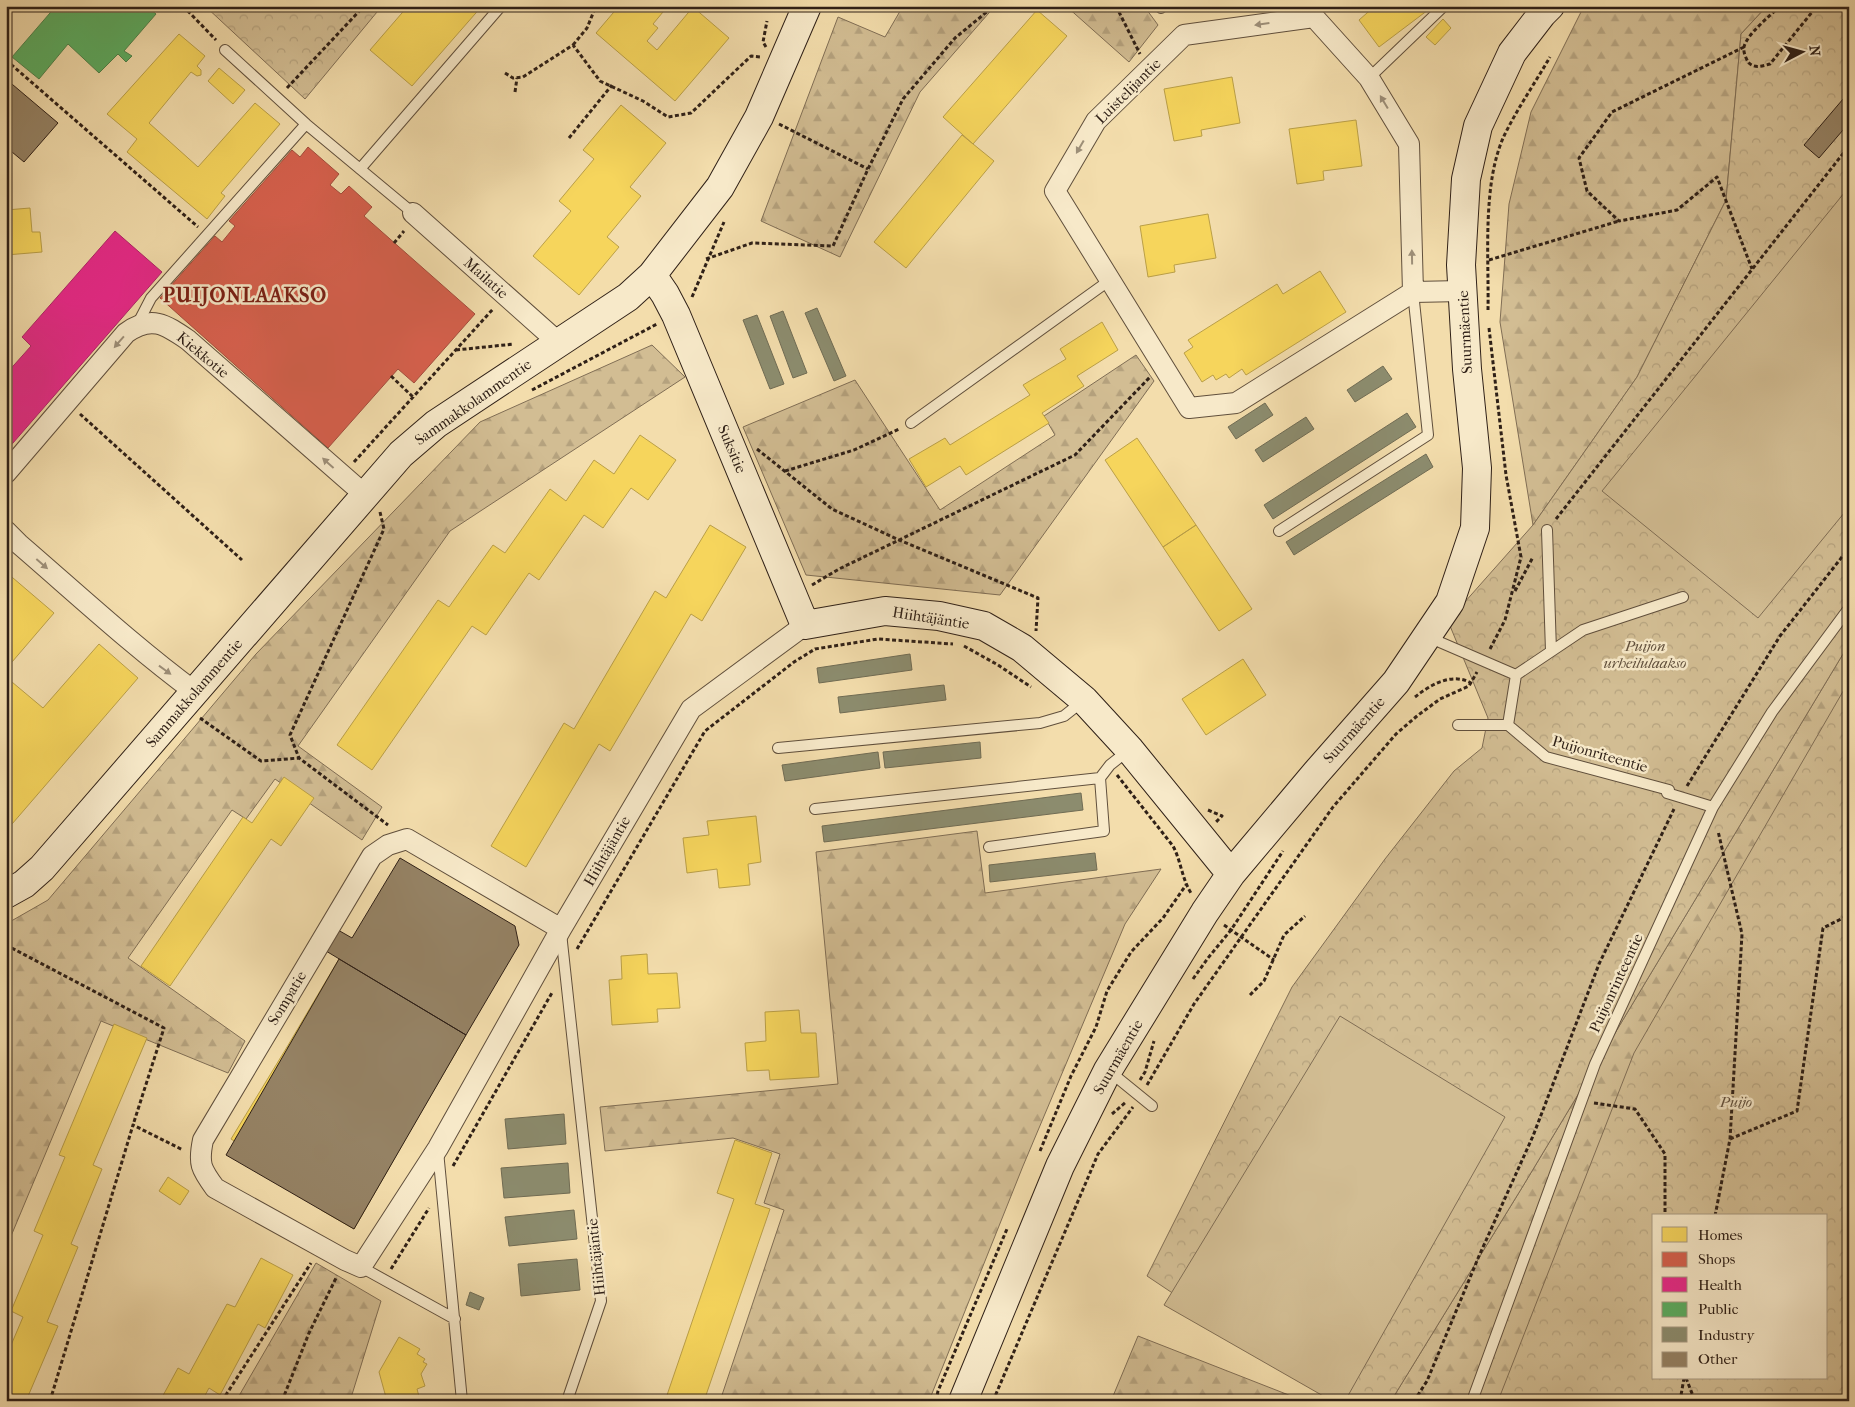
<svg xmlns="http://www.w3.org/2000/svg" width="1855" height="1407" font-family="'IM FELL French Canon',serif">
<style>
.forest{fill:url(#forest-firs);stroke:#806e55;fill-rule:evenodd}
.park{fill:url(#park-crowns);stroke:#806e55;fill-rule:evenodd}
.garden{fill:#d2bd93;stroke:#806e55}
.homes{fill:#f6d55c;stroke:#ba9f47}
.shops{fill:#d6604d;stroke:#a44d3d}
.health{fill:#e7298a;stroke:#b02668}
.public{fill:#5aae61;stroke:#4d834b}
.industry{fill:#8c8c6e;stroke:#706c54}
.building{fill:#958264;stroke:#2f2017}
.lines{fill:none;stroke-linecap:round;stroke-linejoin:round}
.lane-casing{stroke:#604f3c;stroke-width:12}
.street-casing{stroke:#604f3c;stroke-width:22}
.secondary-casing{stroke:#2f2017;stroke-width:30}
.path{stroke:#2f2017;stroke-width:3;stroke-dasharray:4 2.5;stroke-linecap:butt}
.lane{stroke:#f7e9c9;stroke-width:10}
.street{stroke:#f7e9c9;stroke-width:20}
.secondary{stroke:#f7e9c9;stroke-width:28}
.oneway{fill:#9d8f79}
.labels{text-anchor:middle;stroke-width:5;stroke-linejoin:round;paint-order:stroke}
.street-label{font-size:15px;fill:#2f2017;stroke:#f7e9c9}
.park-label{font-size:15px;font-style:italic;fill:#604f3c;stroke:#f7e9c9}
.district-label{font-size:20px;font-weight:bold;letter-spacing:1px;fill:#7a1f14;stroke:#f7e9c9}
</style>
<defs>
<pattern id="forest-firs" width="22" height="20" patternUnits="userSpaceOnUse" patternTransform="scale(1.25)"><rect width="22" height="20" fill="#d2bd93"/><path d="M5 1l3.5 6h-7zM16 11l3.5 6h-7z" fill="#b5a27e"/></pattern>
<pattern id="park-crowns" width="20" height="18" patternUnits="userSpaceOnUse" patternTransform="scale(1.25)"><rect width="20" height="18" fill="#d2bd93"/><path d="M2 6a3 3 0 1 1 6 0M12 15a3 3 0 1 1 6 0" fill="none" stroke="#b5a27e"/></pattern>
</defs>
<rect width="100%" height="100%" fill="#f3ddac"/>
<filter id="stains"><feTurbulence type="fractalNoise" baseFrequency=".004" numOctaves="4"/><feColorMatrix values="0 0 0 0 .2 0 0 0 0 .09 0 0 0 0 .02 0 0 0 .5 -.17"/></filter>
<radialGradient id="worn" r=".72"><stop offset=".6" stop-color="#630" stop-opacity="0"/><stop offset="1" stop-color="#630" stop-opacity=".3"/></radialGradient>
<!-- forest -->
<path class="forest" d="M903,6H995L920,92L840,257L761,221L838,17L885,37Z
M1066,6H1144L1158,25L1129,62Z
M1584,6H1767L1741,34L1726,200L1637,377L1533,525L1500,322L1509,204L1531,112Z
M652,345L685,377L450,531L298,746L382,807L362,840L275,779L246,819L232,810L128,958L245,1041L228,1073L101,1021L6,1248V924L48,900L256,654L480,422Z
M1136,355L1154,381L1000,595L806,575L743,427L855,380L940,510L1055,435L1044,416Z
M1849,644V1401H1391L1523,1186ZM1654,1216H1826V1378H1654Z
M977,831L985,893L1161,869L1125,924L1023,1166L929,1401H720L784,1210L764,1203L780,1154L733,1138L605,1151L600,1107L838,1084L816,852Z
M316,1263L381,1301L350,1401H236Z
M1138,1336L1304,1401H1111Z"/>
<!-- park -->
<path class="park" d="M205,6H382L305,99Z
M1767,6H1849V644L1523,1186L1391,1401H1334L1147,1276L1292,987L1385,859L1454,771L1482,748L1488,718L1448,621L1533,525L1637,377L1726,200L1741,34Z
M1849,681V1401H1498L1634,1053ZM1654,1216H1826V1378H1654Z"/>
<!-- garden -->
<path class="garden" d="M1849,187V507L1758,618L1602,491Z
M1340,1016L1505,1117L1345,1401H1332L1164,1305Z"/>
<!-- homes -->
<path class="homes" d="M408,6H482L412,86L370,50Z
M619,6H663V12L653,24L658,28L647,41L657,50L693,7L729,38L675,101L596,33Z
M1375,6H1424L1428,10L1379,47L1359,20Z
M1037,10L1067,36L973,144L943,117Z
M1443,19L1451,28L1435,45L1426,37Z
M179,34L205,56L197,66L201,70V75L197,76L191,72L149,123L198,167L255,103L280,124L221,193L225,196L207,219L127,152L137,139L107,114Z
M219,68L245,90L233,104L208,81Z
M1232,77L1240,123L1201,130L1202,136L1174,141L1164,89Z
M621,105L666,143L630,187L641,196L607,237L619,247L579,295L533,256L571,211L559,201L594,159L583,150Z
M1356,120L1362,166L1323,171L1324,180L1297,184L1289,129Z
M962,135L994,161L906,268L874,242Z
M30,208L32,232H40L42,252L6,255V210Z
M1208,214L1216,258L1174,265L1175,272L1148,277L1140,226Z
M1320,271L1346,312L1246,375L1242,369L1229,378L1226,374L1216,380L1213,375L1202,382L1184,353L1193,347L1188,340L1277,284L1283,294Z
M1102,322L1118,350L1077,376L1084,386L1042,413L1049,423L966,475L960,466L926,487L909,459L945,438L950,445L1030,395L1023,385L1066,359L1060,349Z
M640,435L676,460L648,500L631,488L603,528L584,515L539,580L529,573L486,635L472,626L372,770L337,745L438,600L449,607L493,545L505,553L550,489L566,501L594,460L614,474Z
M1137,438L1196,525L1163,547L1105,460Z
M710,525L746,547L702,621L691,614L610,751L599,744L526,867L491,846L564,723L574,729L655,591L666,598Z
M1196,525L1252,609L1219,631L1163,547Z
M6,572L54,613L6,669Z
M99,644L138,678L6,831V677L43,708Z
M1243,659L1266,695L1206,735L1182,699Z
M284,777L314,798L281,846L271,839L170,986L141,966L243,817L252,823Z
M756,816L761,862L748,864L750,885L719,888L717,869L687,873L683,838L709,835L707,821Z
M647,954L648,974L677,973L680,1008L657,1009L658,1022L612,1025L609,980L622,979L621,956Z
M339,959L371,978L319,1067L287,1047Z
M799,1010L801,1033H816L819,1077L770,1080L769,1070L747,1071L745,1043L766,1041L765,1012Z
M434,1016L466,1035L413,1126L380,1107Z
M114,1024L147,1038L93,1165L102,1169L71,1244L78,1247L47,1322L58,1326L26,1401H6V1357L23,1317L11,1311L43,1235L34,1231L65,1157L59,1155Z
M287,1047L319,1067L263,1159L231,1139Z
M380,1107L413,1126L354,1229L321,1210Z
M735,1140L772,1153L755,1204L770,1209L704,1401H665L734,1199L717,1193Z
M168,1177L189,1191L180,1205L159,1191Z
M261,1258L293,1275L265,1328L258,1324L220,1395L209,1388L202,1401H160L178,1368L189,1374L227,1304L235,1307Z
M399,1337L420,1349L417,1354L425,1359L423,1362L427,1364L421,1374L425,1386L417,1389L420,1400L387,1401L379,1372Z"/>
<!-- shops -->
<path class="shops" d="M308,147L339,174L330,185L341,194L349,186L372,207L364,216L475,314L414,383L398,369L328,448L160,298L215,236L222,242L235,226L229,221L292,150L300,157Z"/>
<!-- health -->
<path class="health" d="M115,231L162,272L6,451V374L31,346L22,337Z"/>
<!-- public -->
<path class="public" d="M56,6H147L156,14L124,51L132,56L126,62L118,54L99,73L68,44L39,79L12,57Z"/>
<!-- industry -->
<path class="industry" d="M817,308L846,376L834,381L805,313Z
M783,311L807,373L793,378L770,316Z
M757,315L784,384L770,389L743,320Z
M1383,366L1392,379L1355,402L1347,390Z
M1265,403L1273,415L1236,439L1228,427Z
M1407,413L1416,427L1273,519L1264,505Z
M1306,417L1314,429L1263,462L1255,450Z
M1426,454L1433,467L1294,555L1286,542Z
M910,654L912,670L819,683L817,668Z
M944,685L946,700L840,713L838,697Z
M980,742L981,758L885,768L883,752Z
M878,752L880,768L785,781L782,765Z
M1081,793L1083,810L824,842L822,826Z
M1095,853L1097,870L990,882L989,865Z
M564,1114L566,1144L508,1149L505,1119Z
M568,1163L570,1193L504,1198L501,1168Z
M574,1210L577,1239L509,1246L505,1217Z
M577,1259L580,1290L521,1296L518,1264Z
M470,1292L484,1298L479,1310L466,1305Z"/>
<!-- building -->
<path class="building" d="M6,79L58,123L24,162L6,147Z
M1849,92V123L1819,158L1804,145Z
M400,858L515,926L519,945L466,1035L326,951L338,930L352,938Z
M339,959L466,1035L354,1229L226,1155Z"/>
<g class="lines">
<defs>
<path id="lane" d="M1161,8L1163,6
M225,50L306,124
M1369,78L1444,6
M360,169L501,6
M137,325L151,298L306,124L413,213
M911,423L1110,280
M1547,530L1551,651
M1279,531L1428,435L1413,292
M1428,637L1516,675L1508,725L1546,757L1669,790L1667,793L1713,807
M1516,675L1583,630L1683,597
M1458,725H1508
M778,748L1040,723L1064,716L1083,701
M815,809L1100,778L1110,765L1129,750
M989,847L1104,831L1100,778
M561,933L601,1301L567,1401
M1109,1071L1152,1106
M438,1151L462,1401
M361,1267L455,1319
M1472,1401L1595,1064L1713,807L1772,712L1849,608"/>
<path id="street" d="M413,213L559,343
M1413,292L1236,403L1189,408L1055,191L1096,121L1184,35L1314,17L1369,78L1409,144L1413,292L1462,291
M6,473L126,333C151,315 165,324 188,340L365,495
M6,531L19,544C77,594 133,646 195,692
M561,929L407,839L388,845L372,856L203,1140C198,1164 201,1169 215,1188L345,1260L361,1267L438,1148L561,929L691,709L805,625"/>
<path id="secondary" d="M652,275L665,294L676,315L805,625L885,611L939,616L984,626L1022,648L1084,700L1130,750L1231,874
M6,894L24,884L42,868L401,454L436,424L628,297L652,275L720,187L759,117L807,6
M963,1401L1060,1166L1108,1070L1205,912L1231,874L1316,773L1396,682L1450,602L1475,528L1477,468L1467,369L1461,265L1466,179L1478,126L1512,53L1542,14L1550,6"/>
</defs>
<!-- lane casing -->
<use href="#lane" class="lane-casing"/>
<!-- street casing -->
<use href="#street" class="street-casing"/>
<!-- secondary casing -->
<use href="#secondary" class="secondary-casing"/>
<!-- path -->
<path class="path" d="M183,6L216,40
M870,6L874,8
M1116,6L1140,54
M1780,6C1770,16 1747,34 1744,47C1743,52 1746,58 1748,62C1754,69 1762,66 1770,64L1817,6
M573,45L587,28L596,6
M766,47L763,42L767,21
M1744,47L1612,112L1579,158L1587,191L1619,221L1677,210L1717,177L1752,269
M6,60L198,227
M505,73L513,78L523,77L573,45L600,81L643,101L668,117L691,113L751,56L761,57
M287,88L364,6
M515,92L517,78
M779,124L868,169
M569,138L612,85
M394,243L404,231
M706,259L752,243L833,246L868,169L903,99L955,38L994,6
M1489,260L1619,221
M692,297L724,222
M1488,310C1489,257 1482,184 1504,136C1517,109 1535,83 1550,57
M1489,328L1506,475L1521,557L1505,620L1490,649
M456,350L514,344
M391,376L413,397
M532,390L657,324
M80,414L242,560
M757,449L832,509L899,540L1038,598L1036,631
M354,462L493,309
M785,471L854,450L899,429
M380,512L384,529L290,735L299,758L388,825
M1556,519L1849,146
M812,585L839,569L1075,455L1150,377
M1515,591L1533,557
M964,646L998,665L1031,687
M1415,697C1430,685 1452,672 1471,683
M200,718L261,761L299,758
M1117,775L1173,846C1181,861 1182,879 1191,893
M1687,786L1780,636L1849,548
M1208,810L1222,816L1216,822
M1224,925L1274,960
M6,945L164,1028L133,1125
M577,949L705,731L794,662L815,649L878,639L953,644
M1193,979L1208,958L1231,930L1283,851
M1250,995L1264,981L1284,935L1305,916
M1140,1080L1145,1072L1154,1041
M1147,1085L1194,1004L1333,807L1396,734L1417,716L1440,699L1469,686L1477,672
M1594,1103L1635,1109L1665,1154V1216
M1112,1114L1126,1102
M1730,1139L1797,1111L1823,928L1849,915
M1040,1151L1071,1076L1096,1027L1107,991L1131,952L1163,918L1186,885
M453,1166L553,991
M1715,1216L1730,1139L1742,934L1718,831
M391,1269L429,1208
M1686,1378L1695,1401
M50,1401L133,1125L183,1150
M222,1401L311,1263
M282,1401L309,1333L337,1276
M936,1401L938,1391L1007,1229
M993,1401L1098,1154L1133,1107
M1414,1401L1427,1381L1479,1256L1533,1136L1599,964L1674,809
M1680,1401L1684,1378"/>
<!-- lane -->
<use href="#lane" class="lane"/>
<!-- street -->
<use href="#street" class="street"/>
<!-- secondary -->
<use href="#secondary" class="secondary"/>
</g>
<!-- one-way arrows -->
<defs><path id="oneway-solid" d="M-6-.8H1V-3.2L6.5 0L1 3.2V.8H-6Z" transform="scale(1.25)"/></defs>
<g class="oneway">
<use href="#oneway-solid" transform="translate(1262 24) rotate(172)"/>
<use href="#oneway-solid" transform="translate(1384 102) rotate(-121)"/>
<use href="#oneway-solid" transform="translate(1080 147) rotate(120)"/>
<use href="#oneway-solid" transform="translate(1412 257) rotate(-91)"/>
<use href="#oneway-solid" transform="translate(119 342) rotate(131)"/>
<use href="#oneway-solid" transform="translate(328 463) rotate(-138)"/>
<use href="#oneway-solid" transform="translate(42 564) rotate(41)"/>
<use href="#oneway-solid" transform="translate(165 670) rotate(36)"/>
</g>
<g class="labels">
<!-- street labels -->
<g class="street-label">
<text transform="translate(1128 91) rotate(-45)" y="5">Luistelijantie</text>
<text transform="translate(486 278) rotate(42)" y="5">Mailatie</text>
<text transform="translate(1465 332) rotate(-93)" y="5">Suurmäentie</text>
<text transform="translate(203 355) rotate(40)" y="5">Kiekkotie</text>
<text transform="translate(473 402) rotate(-35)" y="5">Sammakkolammentie</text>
<text transform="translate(732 449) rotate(67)" y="5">Suksitie</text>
<text transform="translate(931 618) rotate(9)" y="5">Hiihtäjäntie</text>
<text transform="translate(194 693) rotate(-49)" y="5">Sammakkolammentie</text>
<text transform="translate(1354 730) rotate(-48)" y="5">Suurmäentie</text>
<text transform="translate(1600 754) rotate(16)" y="5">Puijonriteentie</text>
<text transform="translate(607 851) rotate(-60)" y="5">Hiihtäjäntie</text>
<text transform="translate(1616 983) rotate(-65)" y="5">Puijonrinteentie</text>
<text transform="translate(287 998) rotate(-59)" y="5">Sompatie</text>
<text transform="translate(1118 1057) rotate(-60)" y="5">Suurmäentie</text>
<text transform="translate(596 1257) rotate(-96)" y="5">Hiihtäjäntie</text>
</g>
<!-- park labels -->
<g class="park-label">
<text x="1645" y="651">Puijon<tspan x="1645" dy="17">urheilulaakso</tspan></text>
<text x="1736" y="1107">Puijo</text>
</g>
<!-- district labels -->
<g class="district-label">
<text x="245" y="302">PUIJONLAAKSO</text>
</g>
</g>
<!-- margin -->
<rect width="1855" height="1407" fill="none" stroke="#f3ddac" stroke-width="25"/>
<rect x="8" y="8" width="1840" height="1392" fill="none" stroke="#2f2017" stroke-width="2.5"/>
<rect x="12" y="12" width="1830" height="1382" fill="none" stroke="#2f2017"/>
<!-- legend -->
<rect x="1652" y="1214" width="175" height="165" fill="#f7e9c9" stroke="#a79982"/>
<rect x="1662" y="1227" width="25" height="15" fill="#f6d55c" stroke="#a79982"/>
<text x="1698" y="1240" font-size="15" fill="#2f2017">Homes</text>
<rect x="1662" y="1252" width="25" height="15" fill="#d6604d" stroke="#a79982"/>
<text x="1698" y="1264" font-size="15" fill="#2f2017">Shops</text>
<rect x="1662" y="1277" width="25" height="15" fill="#e7298a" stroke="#a79982"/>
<text x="1698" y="1290" font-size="15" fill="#2f2017">Health</text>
<rect x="1662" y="1302" width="25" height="15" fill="#5aae61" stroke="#a79982"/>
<text x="1698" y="1314" font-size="15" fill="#2f2017">Public</text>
<rect x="1662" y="1327" width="25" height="15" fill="#8c8c6e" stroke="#a79982"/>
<text x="1698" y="1340" font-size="15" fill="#2f2017">Industry</text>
<rect x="1662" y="1352" width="25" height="15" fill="#958264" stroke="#a79982"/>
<text x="1698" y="1364" font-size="15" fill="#2f2017">Other</text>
<!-- north arrow -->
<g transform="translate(1802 52) rotate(84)" stroke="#f7e9c9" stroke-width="4" paint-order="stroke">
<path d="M0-4L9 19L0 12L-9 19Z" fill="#2f2017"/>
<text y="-8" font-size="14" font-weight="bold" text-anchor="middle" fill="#2f2017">N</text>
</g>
<rect width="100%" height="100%" filter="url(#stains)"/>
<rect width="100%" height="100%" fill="url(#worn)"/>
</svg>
